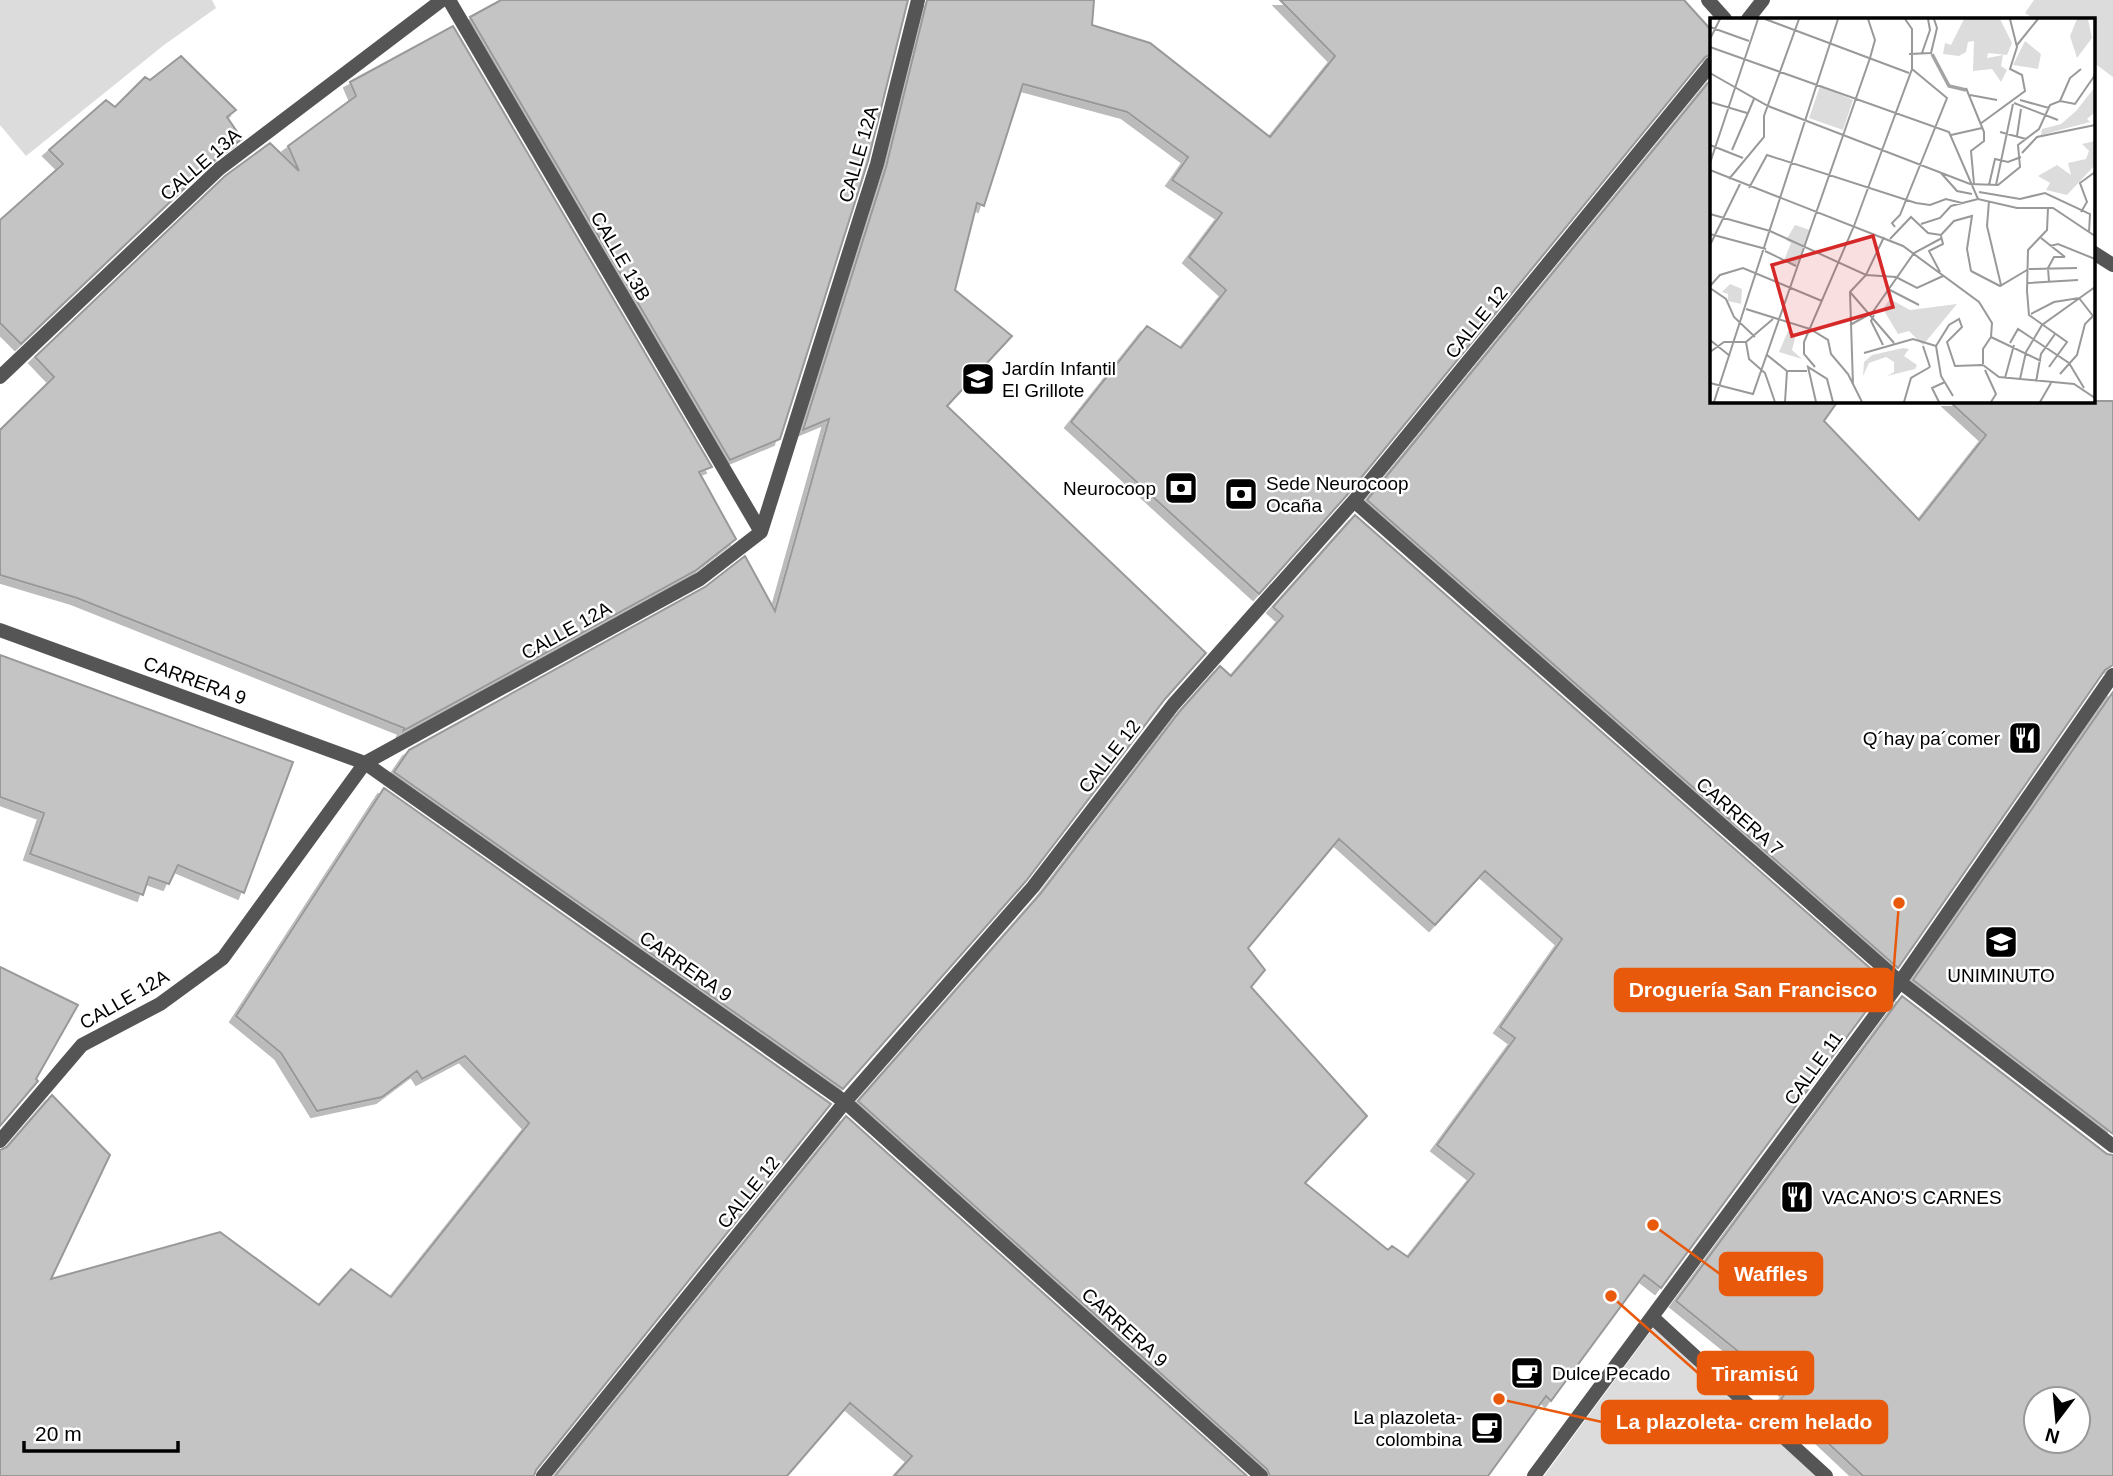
<svg xmlns="http://www.w3.org/2000/svg" width="2113" height="1476" font-family="Arial,sans-serif">
<style>
.green{fill:#dcdcdc}
.building{fill:#c4c4c4;stroke:#999;stroke-width:2;fill-rule:evenodd;filter:url(#shadow)}
.lines{fill:none;stroke-linecap:round;stroke-linejoin:round}
.minor{stroke:#555;stroke-width:14}
.labels{text-anchor:middle;stroke-width:5;stroke-linejoin:round;paint-order:stroke}
.street-label{font-size:19px;fill:#000;stroke:#fff}
.poi-label{font-size:19px;fill:#000;stroke:#fff;text-anchor:start}
.inset-river{fill:none;stroke:#a3a3a3;stroke-width:3.5}
.inset-road{fill:none;stroke:#999;stroke-width:2}
.view{fill:#d62828;fill-opacity:0.15;stroke:#d62828;stroke-width:3.5}
.inset-edge{fill:none;stroke:#000;stroke-width:3.5}
.leader{fill:none;stroke:#e8590c;stroke-width:2.5}
.callout-dot{fill:#e8590c;stroke:#fff;stroke-width:2.5}
.callout{fill:#e8590c;stroke:#e8590c;stroke-width:2.5}
.callout-label{font-size:21px;text-anchor:middle;font-weight:bold;fill:#fff}
</style>
<defs>
<filter id="shadow"><feDropShadow dx="-6" dy="6" stdDeviation="0" flood-color="#0004"/></filter>
</defs>
<rect width="100%" height="100%" fill="#fff"/>
<!-- green -->
<path class="green" d="M0,0H212L216,8L164,45L26,156L0,125Z
M2034,0H2113V77L2094,63V19H2034L2025,13Z
M1662,1316L1821,1476H1544Z"/>
<!-- building -->
<path class="building" d="M501,0H908L868,161L780,439L730,460L470,17Z
M927,0H1094L1092,25L1150,43L1270,137L1335,56L1280,0H1684L1712,31V54L1705,57L1347,495L1259,594L1071,422L1147,326L1181,348L1226,290L1189,257L1222,213L1172,180L1188,157L1127,112L1023,84L984,206L977,203L955,290L1012,336L947,406L1206,653L1165,699L1026,881L843,1089L394,772L409,750L705,587L745,556L775,611L829,419L803,430L886,167Z
M453,26L712,467L699,472L736,539L695,571L403,731L404,728L77,598L0,575V430L54,377L35,357L225,176L270,143L299,171L288,146L356,96L350,82Z
M181,56L236,110L227,117L242,139L212,162L21,344L0,323V220L63,164L49,150L106,100L115,107L145,77L150,80Z
M1712,78V401H1838L1824,421L1919,520L1986,435L1949,401H2113V665L2105,670L1898,968L1367,500Z
M1355,515L1887,983L1661,1288L1644,1275L1551,1401L1546,1396L1488,1476H1270L1267,1469L858,1101L1041,893L1180,711L1220,666L1231,676L1283,616L1273,607ZM1339,839L1435,925L1485,871L1562,939L1500,1027L1515,1038L1437,1145L1474,1174L1408,1257L1392,1246L1388,1250L1305,1183L1367,1116L1251,987L1265,970L1248,948Z
M0,655L293,762L244,893L178,865L169,884L149,877L143,895L30,854L44,813L0,797Z
M2113,692V1134L1913,980Z
M384,788L831,1104L536,1470L534,1476H0V1150L7,1147L52,1095L110,1155L51,1279L220,1232L319,1305L351,1269L391,1297L529,1123L465,1056L422,1079L417,1071L382,1097L317,1111L281,1053L236,1016Z
M0,967L78,1005L36,1079L38,1081L0,1126Z
M1902,996L2107,1154L2113,1155V1476H1863L1781,1399L1787,1391L1676,1301ZM2036,1399H2078V1441H2036Z
M846,1116L1247,1476H894L912,1456L850,1403L787,1476H555Z"/>
<g class="lines">
<!-- minor -->
<path class="minor" d="M449,0L761,532
M1708,0L1725,19
M1748,19L1763,0
M2094,253L2113,265
M0,377L219,169L442,0
M1354,501L1900,982L2113,1146
M0,630L365,763L845,1102L1261,1476
M0,1141L82,1045L160,1004L223,958L365,763L700,579L761,532L877,164L918,0
M1652,1317L1826,1476
M543,1476L845,1102L1033,887L1173,705L1354,501L1712,63
M1534,1476L1900,982L2113,675"/>
</g>
<!-- icons -->
<defs>
<symbol id="school-square" viewBox="-11 -11 22 22"><rect x="-9" y="-9" width="18" height="18" rx="4" fill="#000" stroke="#fff"/><path d="M0-5L7-2L0 1L-7-2ZM-4 1L0 2.5L4 1V4Q0 6-4 4Z" fill="#fff"/></symbol>
<symbol id="bank-square" viewBox="-11 -11 22 22"><rect x="-9" y="-9" width="18" height="18" rx="4" fill="#000" stroke="#fff"/><path d="M-6-4H6V4H-6ZM0-2.3a2.3 2.3 0 1 0 0 4.6a2.3 2.3 0 1 0 0-4.6Z" fill="#fff"/></symbol>
<symbol id="restaurant-square" viewBox="-11 -11 22 22"><rect x="-9" y="-9" width="18" height="18" rx="4" fill="#000" stroke="#fff"/><path d="M-5-6h1v4h1v-4h1v4h1v-4h1v5L-1.5 .5V6h-2V.5L-5-1ZM5-6V6H3V1.5H1.5Q1.5-4 5-6Z" fill="#fff"/></symbol>
<symbol id="university-square" viewBox="-11 -11 22 22"><rect x="-9" y="-9" width="18" height="18" rx="4" fill="#000" stroke="#fff"/><path d="M0-5L7-2L0 1L-7-2ZM-4 1L0 2.5L4 1V4Q0 6-4 4Z" fill="#fff"/></symbol>
<symbol id="cafe-square" viewBox="-11 -11 22 22"><rect x="-9" y="-9" width="18" height="18" rx="4" fill="#000" stroke="#fff"/><path d="M-5.5-4.5H6V0H3Q3 3.5 0 3.5H-2.5Q-5.5 3.5-5.5 0ZM3-3.2v2h1.7v-2ZM-6 4.5H4V6H-6Z" fill="#fff"/></symbol>
</defs>
<g fill-rule="evenodd">
<use href="#school-square" x="959" y="360" width="38" height="38"/>
<use href="#bank-square" x="1162" y="469" width="38" height="38"/>
<use href="#bank-square" x="1222" y="475" width="38" height="38"/>
<use href="#restaurant-square" x="2006" y="719" width="38" height="38"/>
<use href="#university-square" x="1982" y="923" width="38" height="38"/>
<use href="#restaurant-square" x="1778" y="1178" width="38" height="38"/>
<use href="#cafe-square" x="1508" y="1354" width="38" height="38"/>
<use href="#cafe-square" x="1468" y="1409" width="38" height="38"/>
</g>
<g class="labels">
<!-- street labels -->
<g class="street-label">
<text transform="translate(858 154) rotate(-74)" y="7">CALLE 12A</text>
<text transform="translate(200 164) rotate(-41)" y="7">CALLE 13A</text>
<text transform="translate(621 256) rotate(60)" y="7">CALLE 13B</text>
<text transform="translate(1476 322) rotate(-51)" y="7">CALLE 12</text>
<text transform="translate(566 630) rotate(-29)" y="7">CALLE 12A</text>
<text transform="translate(195 680) rotate(20)" y="7">CARRERA 9</text>
<text transform="translate(1109 756) rotate(-52)" y="7">CALLE 12</text>
<text transform="translate(1740 816) rotate(41)" y="7">CARRERA 7</text>
<text transform="translate(686 966) rotate(35)" y="7">CARRERA 9</text>
<text transform="translate(124 999) rotate(-30)" y="7">CALLE 12A</text>
<text transform="translate(1813 1068) rotate(-54)" y="7">CALLE 11</text>
<text transform="translate(748 1192) rotate(-51)" y="7">CALLE 12</text>
<text transform="translate(1125 1327) rotate(42)" y="7">CARRERA 9</text>
</g>
<!-- poi labels -->
<g class="poi-label">
<text x="1002" y="375">Jardín Infantil<tspan x="1002" dy="22">El Grillote</tspan></text>
<text x="1266" y="490">Sede Neurocoop<tspan x="1266" dy="22">Ocaña</tspan></text>
<text x="1156" y="495" text-anchor="end">Neurocoop</text>
<text x="2000" y="745" text-anchor="end">Q´hay pa´comer</text>
<text x="2001" y="982" text-anchor="middle">UNIMINUTO</text>
<text x="1822" y="1204">VACANO'S CARNES</text>
<text x="1552" y="1380">Dulce Pecado</text>
<text x="1462" y="1424" text-anchor="end">La plazoleta-<tspan x="1462" dy="22">colombina</tspan></text>
</g>
</g>
<!-- overview -->
<g transform="translate(1710 18)">
<rect width="385" height="385" fill="#fff"/>
<path d="M254,1H290L302,25L297,37L278,35L277,40L293,37L291,48L297,52L291,64L282,51L263,53L264,23L258,24L256,34L249,38L233,36L235,25L241,27ZM367,1H378L382,20L367,40L360,18ZM315,23L331,36L328,51L303,47ZM110,68L143,82L133,112L99,100ZM385,69V94L377,101L380,104L331,117L332,111L351,106L366,93ZM385,123V147L357,177L336,172L340,165L328,158L347,147L361,157L358,145L376,141L379,133L372,126ZM85,207L100,212L86,248L74,242L81,225L76,222ZM20,266L32,271L31,286L18,283V276L12,274ZM180,281L200,292L247,286L213,327L199,313L188,316L173,291ZM78,313L86,316L82,332L92,341L69,334ZM193,330L199,331L194,338L207,347L205,351L177,358L184,354V344L176,339L159,345L153,358L154,344L162,337Z" fill="#dcdcdc"/>
<path class="inset-river" d="M222,36L239,68L256,72"/>
<path class="inset-road" d="M55,1L199,55M0,9L39,23M0,21L10,1M307,27L328,1M0,29L239,114L268,181M212,35L220,12L218,1M199,36L221,35L227,10L224,1M0,55L58,88L260,166L288,167L310,149L308,127L329,111L340,87L350,83L365,86L385,57M256,70L274,114V123L261,133L264,166M260,77L287,82M310,82L339,90M350,83L360,60L371,51M0,84L37,95M304,85L348,102M270,106L315,73L312,57L300,51L307,29L300,1M290,114L316,121M241,117L272,110M307,118L311,91M0,127L33,140M22,132L44,81M312,135L327,119L385,107M0,145L48,1M0,152L193,228L269,284L282,305L281,319M231,155L247,173L262,176M19,161L54,119V98L89,1M279,167L285,141L298,144L311,139M286,167L303,86M39,170L57,137L206,185L220,187L236,181L252,185M269,174L310,181L335,175L380,196L379,215M279,183L277,208L291,267M338,190L337,212L318,232L317,273L319,297L357,324L339,349M371,194L377,184L370,165L385,154M0,196L60,213L156,257L186,259L207,270L233,258M211,206L230,200L241,188L268,181L307,190H343L385,218M185,209L182,205L190,197L237,80L202,51M0,216L56,231M331,220L355,239M180,221L201,199L218,215L231,217L244,203L262,198L257,231L261,253M0,227L30,166M340,228L348,226L385,241M55,233L86,248M319,251L367,250M261,253L290,268L317,252M230,254L219,233L233,226L231,218M339,264L338,250L344,239H355M318,265L368,262M0,268L10,257L33,250L112,283M0,270L16,281L24,299L45,319M178,271L209,287M140,274L184,325M36,291L100,311L118,322L121,336L138,356L152,384M321,296L344,284L369,280L383,298M164,297L161,303L173,327M140,307L162,295L204,235L232,220M281,319L331,343M0,322L20,338M36,324L39,341L55,355L65,384M300,325L308,311L359,345L374,370M213,328L220,349M226,328L239,307L249,301L252,309L237,324L245,348L273,347M226,328L231,358L243,378M0,334L14,324H36L63,301M154,335L203,321L226,328M57,337L77,353H97M273,346V331L281,319M273,347L289,359L364,366L385,380M105,349L94,336V324L144,208L202,51V11L195,1M275,352L286,376L281,384M350,356L367,337L375,306L383,298M295,360L304,327M310,361L316,334L332,307L385,269M326,364L331,336L345,316M0,365L43,376L160,40L165,22L158,1M143,367L140,274L156,257L174,219M4,384L128,1M75,384L77,353M106,384L98,349L117,361L123,384M194,384L201,360L220,349M229,384L222,370L235,364M330,384L341,365"/>
<path class="view" d="M163,218L183,289L82,318L62,247Z"/>
<rect width="385" height="385" class="inset-edge"/>
</g>
<!-- callouts -->
<path class="leader" d="M1899 903L1892 990M1653 1225L1720 1274M1611 1296L1698 1373M1499 1399L1602 1422"/>
<g class="callout-dot">
<circle cx="1899" cy="903" r="7"/>
<circle cx="1653" cy="1225" r="7"/>
<circle cx="1611" cy="1296" r="7"/>
<circle cx="1499" cy="1399" r="7"/>
</g>
<g class="callout">
<rect x="1615" y="969" width="277" height="42" rx="7"/>
<rect x="1720" y="1253" width="102" height="42" rx="7"/>
<rect x="1698" y="1352" width="115" height="42" rx="7"/>
<rect x="1602" y="1401" width="285" height="42" rx="7"/>
</g>
<g class="callout-label">
<text x="1753" y="997">Droguería San Francisco</text>
<text x="1771" y="1281">Waffles</text>
<text x="1755" y="1381">Tiramisú</text>
<text x="1744" y="1429">La plazoleta- crem helado</text>
</g>
<!-- north arrow -->
<g transform="translate(2057 1420) rotate(196)"><circle r="33" fill="#ffffff" stroke="#999999" stroke-width="2"/>
<path d="M0-5L12 26L0 18L-12 26Z" fill="#000000"/>
<text y="-10" font-size="19" font-weight="bold" text-anchor="middle" fill="#000000">N</text>
</g>
<!-- scale -->
<path d="M24 1441v10h154v-10" fill="none" stroke="#000000" stroke-width="3.5"/>
<text x="35" y="1441" font-size="21" fill="#000000" stroke="#ffffff" stroke-width="5" paint-order="stroke">20 m</text>
</svg>
